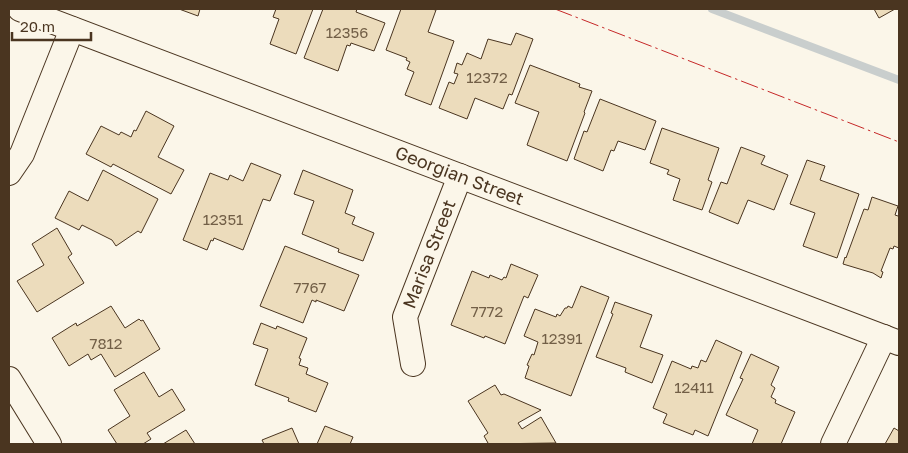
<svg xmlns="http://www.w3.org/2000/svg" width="908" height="453" font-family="'Golos Text',sans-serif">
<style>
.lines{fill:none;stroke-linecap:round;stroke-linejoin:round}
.stream{stroke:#c9cecd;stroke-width:8}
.building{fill:#ecdcbc;stroke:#4a3520}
.street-casing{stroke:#4a3520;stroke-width:26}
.street{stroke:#fbf6e9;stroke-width:24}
.power{stroke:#c62828;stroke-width:1;stroke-dasharray:18 4 2.5 4;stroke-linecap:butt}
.labels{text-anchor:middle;stroke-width:4;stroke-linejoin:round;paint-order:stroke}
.number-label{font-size:15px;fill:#725f47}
.street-label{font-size:18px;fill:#4a3520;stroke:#fbf6e9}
</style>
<rect width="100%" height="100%" fill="#fbf6e9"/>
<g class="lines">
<!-- stream -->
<path class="stream" d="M712,9L899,80"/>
</g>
<!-- building -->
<path class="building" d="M179,9H200L198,16Z
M276,9H313L296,54L270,44L279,19L273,17Z
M323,9H357L356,12L385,23L374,51L351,43L350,46L347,45L338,71L304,58Z
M401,9H431L436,10L428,32L454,41L431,105L405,95L414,72L407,69L410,62L406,60L407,58L386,50Z
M874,9H895L879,18Z
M516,33L533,39L512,95L509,94L503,109L475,98L467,119L439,108L449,82L454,84L458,74L454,73L457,63L462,65L467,53L481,59L488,39L511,45Z
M530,65L580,84L579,87L592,91L584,112L585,113L567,161L527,145L539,112L515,103Z
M600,99L656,121L645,150L618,141L614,151L611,150L603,171L574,159L584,131L587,132Z
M146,111L174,126L158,157L184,170L171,194L113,164L111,167L86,154L101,126L119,135L121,132L131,137L134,130L136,131Z
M662,128L719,148L708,180L712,182L702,210L673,200L680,179L667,174L669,170L650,163Z
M741,147L765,156L761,164L788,175L774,210L748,200L738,224L709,212L721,182L727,184Z
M807,160L825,166L820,180L859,194L837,258L803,246L815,213L790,204Z
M251,163L281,175L270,201L263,199L243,250L214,238L213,241L211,240L207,250L183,240L210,173L228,180L230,175L243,181Z
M103,170L158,199L141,233L138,231L116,246L112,240L82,225L79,230L55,218L69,191L88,201Z
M303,170L353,190L345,213L355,217L352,224L374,233L363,261L338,252L339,249L302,234L314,201L294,194Z
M872,197L898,206L895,215L898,216L899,215V248L894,246L893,249L890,248L881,271L883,272L881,278L873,273L843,264L845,257L846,258L864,209L868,210Z
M57,228L72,254L68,257L84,283L37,312L17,281L44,265L32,244Z
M285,246L359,275L344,311L316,300V302L312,300L303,323L260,306Z
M511,264L538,275L528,298L524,296L505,344L485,336L484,338L451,325L472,271L489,278L490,275L502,280L504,277L506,278Z
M581,286L609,297L571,396L525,378L529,366L527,365L532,354L534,355L538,342L524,336L535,309L556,317L557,314L560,316L565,308H567L568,306L572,308Z
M615,302L652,315L640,347L663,355L652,383L625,372L626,368L596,357L613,314L611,313Z
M111,306L125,328L139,319L141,321L143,320L160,349L115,377L101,354L91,360L88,354L69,366L52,338L76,323L77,326Z
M261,323L276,329L277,326L307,338L299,358L301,359L299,365L308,368L306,374L328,383L316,412L288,401L289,398L255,385L268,349L253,344Z
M716,340L742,352L708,436L695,430L693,435L663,423L667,414L653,408L672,361L691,369L692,366L698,368L701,360L706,362Z
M751,354L779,367L771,385L775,388L771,397L776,400L775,403L795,412L781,444H752L758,430L726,415L743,379L740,378Z
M144,372L159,397L172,389L185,410L147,433L151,439L143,444H117L108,430L130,416L114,390Z
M495,385L501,395L504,394L541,410L518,423L522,429L541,417L556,443L486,444L488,443L484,436L488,433L468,401Z
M325,426L353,437L350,444H317Z
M292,428L299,444H264L262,440Z
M894,428L899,431V444H885Z
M186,430L195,444H163Z"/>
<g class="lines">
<defs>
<g id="street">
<path id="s1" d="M20,9L899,343"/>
<path d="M9,173L22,154L72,29"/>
<path id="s2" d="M413,364L405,317L460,176"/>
<path d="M9,379L49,444"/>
<path d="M833,444L884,337"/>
</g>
</defs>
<!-- street casing -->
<use href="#street" class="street-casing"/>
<!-- street -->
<use href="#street" class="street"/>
<!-- power -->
<path class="power" d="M555,9L899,142"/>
</g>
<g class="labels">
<!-- number labels -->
<g class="number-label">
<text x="347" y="38">12356</text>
<text x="487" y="83">12372</text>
<text x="223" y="225">12351</text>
<text x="310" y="293">7767</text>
<text x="487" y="317">7772</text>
<text x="562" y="344">12391</text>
<text x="106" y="349">7812</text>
<text x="694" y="393">12411</text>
</g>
<!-- street labels -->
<g class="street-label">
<text dy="6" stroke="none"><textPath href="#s1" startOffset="470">Georgian Street</textPath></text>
<text dy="6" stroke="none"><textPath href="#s2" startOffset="115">Marisa Street</textPath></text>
</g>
</g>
<!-- border -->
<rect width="908" height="453" fill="none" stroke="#4a3520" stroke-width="20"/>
<!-- scale -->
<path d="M12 32v8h79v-8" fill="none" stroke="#4a3520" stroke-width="2.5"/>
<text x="20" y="32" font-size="15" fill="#4a3520" stroke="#fbf6e9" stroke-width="4" paint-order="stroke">20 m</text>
</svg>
